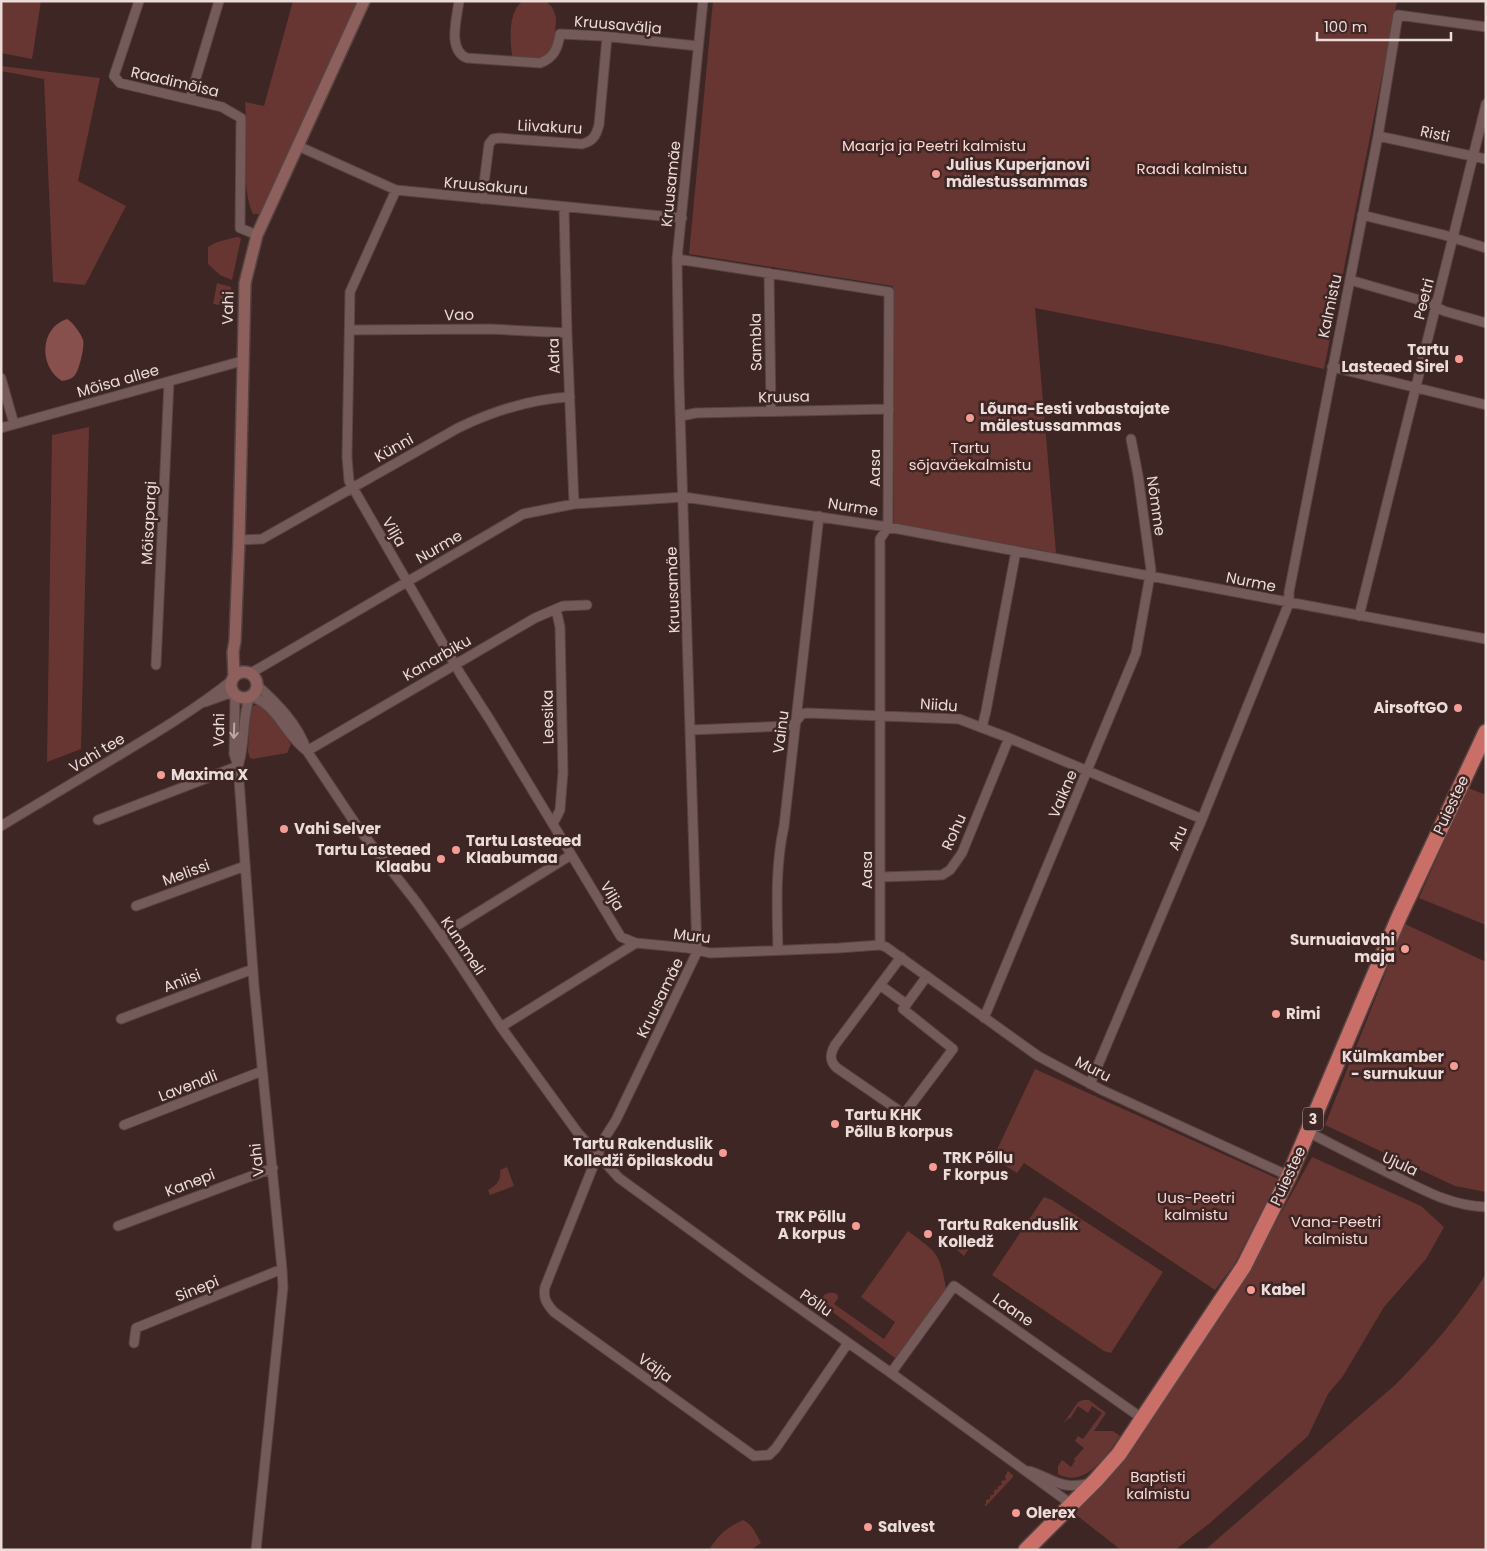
<svg xmlns="http://www.w3.org/2000/svg" width="1487" height="1551" font-family="Poppins,sans-serif">
<style>
.green{fill:#673632}
.water{fill:#88504c}
.lines{fill:none;stroke-linecap:round;stroke-linejoin:round}
.street-casing{stroke:#574442;stroke-width:11}
.secondary-casing{stroke:#574442;stroke-width:14}
.highway-casing{stroke:#574442;stroke-width:18}
.street{stroke:#745a58;stroke-width:9}
.secondary{stroke:#8e605d;stroke-width:11}
.highway{stroke:#ca6f68;stroke-width:15}
.oneway{stroke:#bba7a5}
.poi-dot{fill:#f59c94;stroke:#3d2624;stroke-width:2}
.labels{text-anchor:middle;stroke-width:5;stroke-linejoin:round;paint-order:stroke}
.shield{fill:#3d2624;stroke:#b7a5a3;stroke-width:1}
.shield-label{font-size:14px;font-weight:bold;fill:#ebdbd9}
.street-label{font-size:15px;fill:#ebdbd9;stroke:#3d2624}
.park-label{font-size:15px;fill:#fcd6d2;stroke:#3d2624}
.poi-label{font-size:15px;font-weight:bold;fill:#ebdbd9;stroke:#3d2624;text-anchor:start}
</style>
<rect width="100%" height="100%" fill="#3d2624"/>
<!-- green -->
<path class="green" d="M1,1H41L32,59L1,53Z
M293,1H360L264,208L259,214H253C240,186 248,135 245,102L264,106Z
M523,1H546L552,7L556,17L555,35L551,52L541,59L513,58L512,55C510,39 508,11 523,1Z
M713,1H1397L1324,369L1222,345L1035,308L1056,553L894,523L893,286L689,254Z
M1,66L100,78L78,181L126,206L85,285L53,282L44,79L1,71Z
M237,237L241,238L240,243L232,280L220,275L208,264V247L217,242Z
M217,283L231,287L233,307L213,304Z
M89,427L81,749L47,762L52,435Z
M258,704L264,705L291,744L287,753L253,759L250,758L248,752L250,710L253,706Z
M1468,788L1486,795V925L1419,898Z
M1405,924L1486,962V1192L1455,1186L1325,1125Z
M1035,1069L1278,1179L1234,1265L1215,1290L1024,1163L1017,1173L993,1158Z
M1312,1157L1421,1206L1444,1227L1426,1259L1384,1307L1343,1376L1328,1394L1308,1436L1210,1523L1175,1550H1121L1075,1514L1127,1458L1146,1429L1246,1276Z
M507,1167L514,1186L490,1195L488,1190C496,1186 502,1179 500,1170Z
M1044,1197L1052,1200L1163,1272L1111,1353L1104,1351L992,1275Z
M908,1231C937,1253 939,1251 946,1288L902,1351L895,1358L819,1302C824,1294 828,1291 837,1294L838,1298L834,1304L884,1339L895,1322L861,1297Z
M968,1234L975,1239L964,1256L957,1250Z
M1486,1274V1550H1205L1395,1385C1429,1351 1460,1315 1486,1274Z
M1083,1400H1089L1106,1413L1094,1431H1113L1120,1436C1107,1455 1085,1489 1058,1474V1466L1062,1460L1071,1467L1075,1461L1074,1459L1084,1448L1075,1441L1078,1436L1083,1439L1102,1413L1092,1406L1088,1413L1078,1406L1070,1419L1069,1418L1063,1424L1078,1402Z
M1008,1471L1013,1475V1477L986,1506L984,1505L986,1504V1500L990,1499V1496L994,1494V1490L998,1489V1486L1002,1485L1001,1481L1006,1480L1005,1476Z
M743,1520C753,1525 756,1534 761,1543L751,1550H709C719,1534 726,1528 743,1520Z"/>
<!-- water -->
<path class="water" d="M67,319C73,322 81,334 83,340C85,347 79,370 75,375C72,379 67,380 62,381C39,367 39,328 67,319Z"/>
<g class="lines">
<defs>
<path id="street" d="M139,1L114,76L120,83L222,107L241,118L240,228L257,235
M459,1C457,18 447,50 467,58L540,63C554,58 558,48 560,34L602,36L698,46
M703,1L677,259L679,381L697,952L616,1120L604,1139L545,1287C543,1298 546,1303 554,1312L754,1456L769,1455L776,1448L848,1343
M190,98L219,1
M1378,136L1486,159
M298,146L396,190L682,218
M396,190L350,292L347,457L349,481L461,675L490,720L621,937L636,943
M482,199L489,144L493,139L499,138L582,144C593,141 596,136 599,125L607,37
M564,207L567,333L574,504
M1362,215L1444,235L1486,248
M677,259L889,292L888,527L880,539V945
M769,273L771,411
M1350,280L1430,303L1444,311L1486,323
M350,330L490,329L567,333
M1332,367L1486,405
M1,378L14,424
M681,416L696,413L889,409
M1,428L242,361
M239,540L262,539L458,428C493,411 530,399 570,397
M1359,616L1486,104
M156,665L169,382
M251,673L523,514L574,504L684,497L888,527L1486,639
M257,685C278,704 298,724 307,751L359,829L417,903L451,951L501,1027L578,1133L619,1178L751,1274L891,1373L1071,1504
M205,702L227,694L235,695L234,754L238,766L254,985L282,1269L283,1287L256,1550
M982,727L986,711L1016,551
M690,730L786,726L793,725L802,714L807,713L959,719L1009,738L1202,819
M307,751L535,618L563,606L587,605
M238,766C246,743 241,719 250,696C278,704 285,736 307,751
M98,820L238,766
M552,823L555,820L560,810L563,772L560,627L556,609
M1,826C36,805 71,784 106,763C149,737 192,712 231,681
M880,877L942,875L950,870L962,853L1009,738
M136,906L245,866
M440,936L571,855
M778,950C777,908 775,867 784,826L819,516
M901,957L835,1045C830,1054 829,1061 837,1068L904,1114
M880,985L906,1004
M984,1018L1136,653L1151,570L1138,475L1131,439
M121,1019L253,969
M501,1027L636,943L688,948L710,953L839,948L880,945L886,947L1038,1056L1102,1090L1289,1176
M1090,1084L1202,819L1289,603V592L1378,136L1398,15L1486,27
M909,1116L904,1114L953,1049L903,1009L927,976
M124,1125L257,1073L263,1074
M1308,1132C1339,1148 1370,1164 1401,1179C1429,1193 1454,1206 1486,1207
M118,1226L273,1168
M134,1343L136,1328L282,1269
M891,1373L954,1286L1143,1419
M1029,1471C1054,1479 1062,1491 1090,1483"/>
<path id="secondary" d="M231 685a13 13 0 1 1 26 0a13 13 0 1 1-26 0Z
M234,676L233,652L235,641L239,540L245,283L257,235L364,1"/>
<path id="highway" d="M1026,1550L1096,1480L1119,1454L1244,1266L1289,1176L1399,917L1486,732"/>
</defs>
<!-- street casing -->
<use href="#street" class="street-casing"/>
<!-- secondary casing -->
<use href="#secondary" class="secondary-casing"/>
<!-- highway casing -->
<use href="#highway" class="highway-casing"/>
<!-- street -->
<use href="#street" class="street"/>
<!-- secondary -->
<use href="#secondary" class="secondary"/>
<!-- highway -->
<use href="#highway" class="highway"/>
</g>
<!-- one-way arrows -->
<defs><path id="oneway-shaft" d="M-6 0H5M1.5-3L5.5 0L1.5 3" fill="none" stroke-width="1.6" stroke-linecap="round" stroke-linejoin="round" transform="scale(1.25)"/></defs>
<use class="oneway" href="#oneway-shaft" transform="translate(234 731) rotate(92)"/>
<!-- markers -->
<g class="poi-dot">
<circle cx="936" cy="174" r="5"/>
<circle cx="1459" cy="359" r="5"/>
<circle cx="970" cy="418" r="5"/>
<circle cx="1458" cy="708" r="5"/>
<circle cx="161" cy="775" r="5"/>
<circle cx="284" cy="829" r="5"/>
<circle cx="456" cy="850" r="5"/>
<circle cx="441" cy="859" r="5"/>
<circle cx="1405" cy="949" r="5"/>
<circle cx="1276" cy="1014" r="5"/>
<circle cx="1454" cy="1066" r="5"/>
<circle cx="835" cy="1124" r="5"/>
<circle cx="723" cy="1153" r="5"/>
<circle cx="933" cy="1167" r="5"/>
<circle cx="856" cy="1226" r="5"/>
<circle cx="928" cy="1234" r="5"/>
<circle cx="1251" cy="1290" r="5"/>
<circle cx="1016" cy="1513" r="5"/>
<circle cx="868" cy="1527" r="5"/>
</g>
<g class="labels">
<!-- shield labels -->
<rect class="shield" x="1303" y="1107.5" width="20" height="23" rx="4"/>
<g class="shield-label">
<text x="1313" y="1124">3</text>
</g>
<!-- street labels -->
<g class="street-label">
<text transform="translate(618 25) rotate(5)" y="5">Kruusavälja</text>
<text transform="translate(175 82) rotate(13)" y="5">Raadimõisa</text>
<text transform="translate(550 127) rotate(3)" y="5">Liivakuru</text>
<text transform="translate(1435 134) rotate(12)" y="5">Risti</text>
<text transform="translate(671 184) rotate(-84)" y="5">Kruusamäe</text>
<text transform="translate(486 186) rotate(5)" y="5">Kruusakuru</text>
<text transform="translate(1424 299) rotate(-76)" y="5">Peetri</text>
<text transform="translate(1330 306) rotate(-78)" y="5">Kalmistu</text>
<text transform="translate(228 308) rotate(-88)" y="5">Vahi</text>
<text transform="translate(459 315) rotate(-1)" y="5">Vao</text>
<text transform="translate(756 342) rotate(-91)" y="5">Sambla</text>
<text transform="translate(554 356) rotate(-92)" y="5">Adra</text>
<text transform="translate(118 381) rotate(-16)" y="5">Mõisa allee</text>
<text transform="translate(784 397) rotate(-1)" y="5">Kruusa</text>
<text transform="translate(394 448) rotate(-29)" y="5">Künni</text>
<text transform="translate(875 468) rotate(-90)" y="5">Aasa</text>
<text transform="translate(1156 506) rotate(82)" y="5">Nõmme</text>
<text transform="translate(853 507) rotate(9)" y="5">Nurme</text>
<text transform="translate(149 523) rotate(-87)" y="5">Mõisapargi</text>
<text transform="translate(394 532) rotate(60)" y="5">Vilja</text>
<text transform="translate(439 547) rotate(-30)" y="5">Nurme</text>
<text transform="translate(1251 582) rotate(11)" y="5">Nurme</text>
<text transform="translate(673 590) rotate(-92)" y="5">Kruusamäe</text>
<text transform="translate(437 658) rotate(-30)" y="5">Kanarbiku</text>
<text transform="translate(939 705) rotate(4)" y="5">Niidu</text>
<text transform="translate(548 717) rotate(-91)" y="5">Leesika</text>
<text transform="translate(219 730) rotate(-89)" y="5">Vahi</text>
<text transform="translate(781 732) rotate(-83)" y="5">Vainu</text>
<text transform="translate(97 753) rotate(-31)" y="5">Vahi tee</text>
<text transform="translate(1063 794) rotate(-67)" y="5">Vaikne</text>
<text transform="translate(1451 805) rotate(-65)" y="5">Puiestee</text>
<text transform="translate(954 832) rotate(-66)" y="5">Rohu</text>
<text transform="translate(1178 838) rotate(-67)" y="5">Aru</text>
<text transform="translate(867 870) rotate(-90)" y="5">Aasa</text>
<text transform="translate(186 873) rotate(-20)" y="5">Melissi</text>
<text transform="translate(612 896) rotate(59)" y="5">Vilja</text>
<text transform="translate(692 936) rotate(7)" y="5">Muru</text>
<text transform="translate(463 946) rotate(56)" y="5">Kummeli</text>
<text transform="translate(182 981) rotate(-21)" y="5">Aniisi</text>
<text transform="translate(660 998) rotate(-64)" y="5">Kruusamäe</text>
<text transform="translate(1093 1069) rotate(27)" y="5">Muru</text>
<text transform="translate(188 1086) rotate(-21)" y="5">Lavendli</text>
<text transform="translate(257 1160) rotate(-96)" y="5">Vahi</text>
<text transform="translate(1400 1164) rotate(25)" y="5">Ujula</text>
<text transform="translate(1288 1176) rotate(-65)" y="5">Puiestee</text>
<text transform="translate(190 1183) rotate(-21)" y="5">Kanepi</text>
<text transform="translate(197 1289) rotate(-22)" y="5">Sinepi</text>
<text transform="translate(816 1303) rotate(35)" y="5">Põllu</text>
<text transform="translate(1013 1310) rotate(35)" y="5">Laane</text>
<text transform="translate(655 1368) rotate(36)" y="5">Välja</text>
</g>
<!-- park labels -->
<g class="park-label">
<text x="934" y="151">Maarja ja Peetri kalmistu</text>
<text x="1192" y="174">Raadi kalmistu</text>
<text x="970" y="453">Tartu<tspan x="970" dy="17">sõjaväekalmistu</tspan></text>
<text x="1196" y="1203">Uus-Peetri<tspan x="1196" dy="17">kalmistu</tspan></text>
<text x="1336" y="1227">Vana-Peetri<tspan x="1336" dy="17">kalmistu</tspan></text>
<text x="1158" y="1482">Baptisti<tspan x="1158" dy="17">kalmistu</tspan></text>
</g>
<!-- poi labels -->
<g class="poi-label">
<text x="946" y="170">Julius Kuperjanovi<tspan x="946" dy="17">mälestussammas</tspan></text>
<text x="1449" y="355" text-anchor="end">Tartu<tspan x="1449" dy="17">Lasteaed Sirel</tspan></text>
<text x="980" y="414">Lõuna-Eesti vabastajate<tspan x="980" dy="17">mälestussammas</tspan></text>
<text x="1448" y="713" text-anchor="end">AirsoftGO</text>
<text x="171" y="780">Maxima X</text>
<text x="294" y="834">Vahi Selver</text>
<text x="466" y="846">Tartu Lasteaed<tspan x="466" dy="17">Klaabumaa</tspan></text>
<text x="431" y="855" text-anchor="end">Tartu Lasteaed<tspan x="431" dy="17">Klaabu</tspan></text>
<text x="1395" y="945" text-anchor="end">Surnuaiavahi<tspan x="1395" dy="17">maja</tspan></text>
<text x="1286" y="1019">Rimi</text>
<text x="1444" y="1062" text-anchor="end">Külmkamber<tspan x="1444" dy="17">- surnukuur</tspan></text>
<text x="845" y="1120">Tartu KHK<tspan x="845" dy="17">Põllu B korpus</tspan></text>
<text x="713" y="1149" text-anchor="end">Tartu Rakenduslik<tspan x="713" dy="17">Kolledži õpilaskodu</tspan></text>
<text x="943" y="1163">TRK Põllu<tspan x="943" dy="17">F korpus</tspan></text>
<text x="846" y="1222" text-anchor="end">TRK Põllu<tspan x="846" dy="17">A korpus</tspan></text>
<text x="938" y="1230">Tartu Rakenduslik<tspan x="938" dy="17">Kolledž</tspan></text>
<text x="1261" y="1295">Kabel</text>
<text x="1026" y="1518">Olerex</text>
<text x="878" y="1532">Salvest</text>
</g>
</g>
<!-- border -->
<rect width="1487" height="1551" fill="none" stroke="#ebdbd9" stroke-width="5"/>
<!-- scale -->
<path d="M1317 32v8h134v-8" fill="none" stroke="#ebdbd9" stroke-width="2.5"/>
<text x="1324" y="32" font-size="15" fill="#ebdbd9" stroke="#3d2624" stroke-width="4" paint-order="stroke">100 m</text>
</svg>
